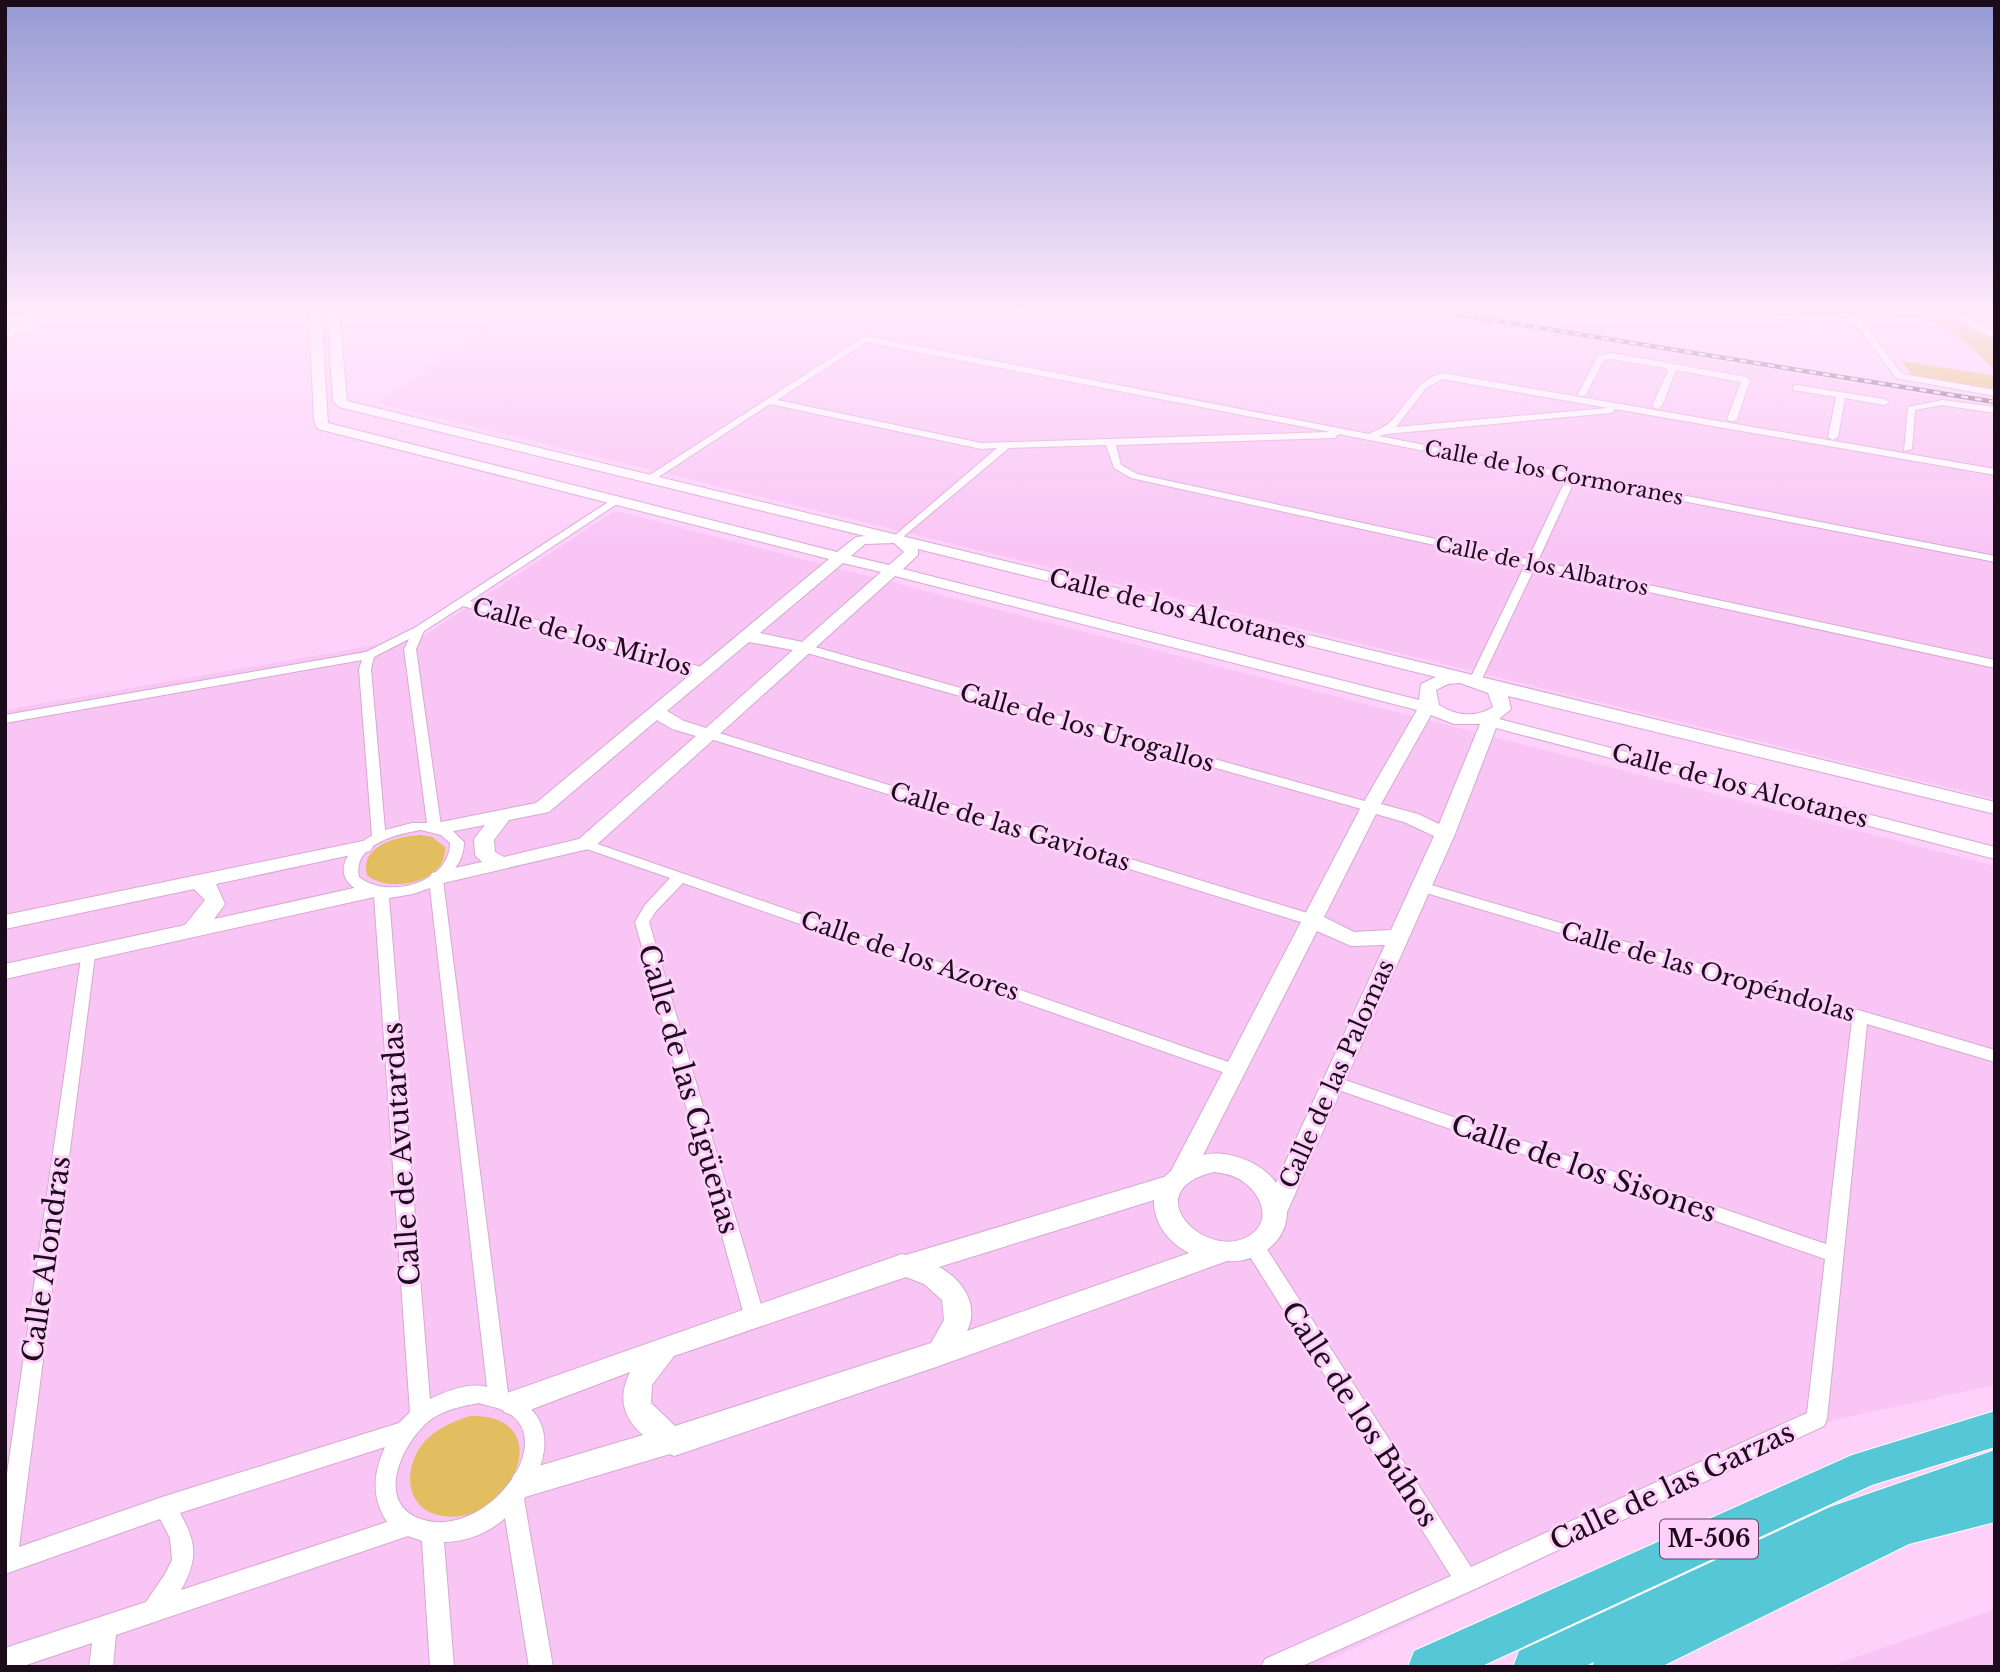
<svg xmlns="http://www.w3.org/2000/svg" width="2000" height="1672" font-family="'Libre Baskerville',serif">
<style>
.built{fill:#f9c5f5}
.green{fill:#e2be60}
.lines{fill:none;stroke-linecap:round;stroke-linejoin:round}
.street-casing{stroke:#d5a9d2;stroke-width:2}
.secondary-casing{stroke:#d5a9d2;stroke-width:2}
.highway-casing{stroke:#fff;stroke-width:2}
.street{fill:#fff;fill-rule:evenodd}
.secondary{fill:#fff;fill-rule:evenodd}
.highway{fill:#56c7d7;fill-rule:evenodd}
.rail-casing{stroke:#664d65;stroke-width:4.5}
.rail{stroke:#fed1fb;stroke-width:2.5;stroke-dasharray:7;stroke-linecap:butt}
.labels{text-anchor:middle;stroke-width:6;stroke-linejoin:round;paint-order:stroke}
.far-street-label{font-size:21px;fill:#1c0c1b;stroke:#fed1fb}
.shield{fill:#fed1fb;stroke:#60475e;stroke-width:2}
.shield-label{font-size:23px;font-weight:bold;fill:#1c0c1b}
.street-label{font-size:24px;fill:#1c0c1b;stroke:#fed1fb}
.near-street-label{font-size:28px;fill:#1c0c1b;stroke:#fed1fb}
</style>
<rect width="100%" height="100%" fill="#fed1fb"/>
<!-- built -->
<path class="built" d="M515,311H1415L1995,406V799L378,403Z
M615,511L1995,866V1385L1834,1420L1315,1667H5V710L422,637Z
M1995,1609V1667H1828Z"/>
<!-- green -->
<path class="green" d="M1892,311H1940L1995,339V371C1977,352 1951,325 1924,319C1917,317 1906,318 1897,318Z
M1901,361L1995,376V389L1912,375Z
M421,835L432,837L445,847C448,883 388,894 367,875C359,845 399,836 421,835Z
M470,1416C562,1414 510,1527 443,1516C407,1511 402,1473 421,1446C433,1430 451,1422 470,1416Z"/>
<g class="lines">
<defs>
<path id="street" d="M1675,311H1722L1851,318L1850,313H1856L1902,374L1995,390V396L1896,378L1855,323L1679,313Z
M865,336L1369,434C1377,430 1386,427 1393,419C1410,401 1416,381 1442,373L1995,469V475L1615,409L1614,412L1611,413L1386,434L1379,436L1995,556V562L1575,480L1538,561L1995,660V668L1535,567L1481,681L1479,684H1471L1469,681L1525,565L1131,478L1114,468L1106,445L1009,448L897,542L893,541V537L997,448L981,449L770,404L654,480L645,478ZM866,342L1330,432L981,443L777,400ZM1442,379L1608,408L1396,427L1426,388ZM1339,434L1566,479L1528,559L1137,474L1121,465L1116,445L1335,438Z
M1611,353L1746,377L1750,380L1737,419L1732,422L1727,419L1741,382L1676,370L1662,406L1657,409L1652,406L1668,371L1666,368L1611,359L1604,360L1585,396H1579L1578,394L1598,356Z
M1796,385L1884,399L1889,402L1884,405L1845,398L1838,437L1833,440L1828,437L1836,397L1793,390V386Z
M1942,400L1995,407V413L1942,405L1915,410L1912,449L1904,451L1908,407Z
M616,497L620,498V502L470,601L708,669L710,672L708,675H700L463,606L424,631L416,649L441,826L451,829L464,842C464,859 456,869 443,880L508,1393C518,1396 523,1400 530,1408C557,1435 541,1472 524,1499L553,1667H529L505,1518C489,1533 466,1542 444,1542L454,1667H430L422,1541L408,1536L116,1635L113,1667H89L92,1643L20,1667H5V1648L146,1602L165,1574L172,1560L170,1538L160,1519L5,1574V1488L82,951H92L95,955L19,1547L165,1496L399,1423L410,1412L374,895C330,887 338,852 372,836L359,669L362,660L5,723V715L366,652L416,627ZM409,639L404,649L427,823H412L385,830L371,669L374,657ZM421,830L441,835L450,843C450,883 387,900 359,877C352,845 396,834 421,830ZM430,888L487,1387C469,1382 447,1391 430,1399L389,898L413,894ZM479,1403C487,1406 497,1407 505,1411C561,1439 488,1538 424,1520C371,1505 403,1439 433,1418C447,1409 463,1406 479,1403ZM385,1447C373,1474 371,1497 387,1522L181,1590C198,1560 197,1543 180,1513Z
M804,644L1375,804L1377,807L1370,811L1365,810L800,651V645Z
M709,730L1317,916L1319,920L1317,924H1307L704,737L703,734Z
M586,840L1240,1066L1242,1070L1240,1074L1234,1076L1228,1074L683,883L656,911L649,922L764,1315L761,1321L754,1324L747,1321L744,1315L635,922L645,905L670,878L581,847L579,844Z
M1421,882L1995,1050V1062L1867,1024L1827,1419L1824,1426L1475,1589L1300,1667H1261L1265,1659L1451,1576L1247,1252L1245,1246L1247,1240L1254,1238L1261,1240L1471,1567L1807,1413L1825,1259L1327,1086L1325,1082L1327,1078L1333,1076L1339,1078L1826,1244L1852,1020L1416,890L1414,887L1416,884Z"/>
<path id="secondary" d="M40,311H56L36,320L38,323L28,331L5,338V331L25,323L5,320V314L28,315Z
M309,311H321L328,423L837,552L856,537L865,536L339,407L333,401L327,311H339L347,401L1995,802V814L1508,696L1511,709L1499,719L1995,847V859L1496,728L1455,834L1287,1212C1287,1243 1257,1263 1227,1261L939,1366L674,1456L670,1454L525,1497L515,1493L510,1483L515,1473L643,1435C622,1416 618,1397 630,1372L514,1416L504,1412L500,1403L504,1394L902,1254L906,1255L1164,1177L1171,1171L1361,807L1417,710L895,576L593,848L439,884L432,883L429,878L432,873L482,862L475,855L474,839L485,825L438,834L428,828L431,824L536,803L829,559L318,429L314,421ZM894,543L904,552L889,565L851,556L865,544ZM918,549L1436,677L1421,684L1419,700L903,569L918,555ZM843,563L881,572L802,642L760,633ZM749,642L793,650L706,728L684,721L667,711ZM1460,683L1488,693L1493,707C1476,718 1456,716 1439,705L1436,690L1448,684ZM1431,715L1454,724H1480L1439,824L1418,814L1381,804ZM657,720L672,729L696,736L579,839L504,857L495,852L494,840L509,820L549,812ZM1376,814L1404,822L1434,836L1391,930L1354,932L1324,917ZM1317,931L1351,946L1385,945L1276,1183C1262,1162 1227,1149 1203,1155ZM1214,1172C1221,1173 1229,1174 1235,1177C1258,1187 1276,1219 1249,1236C1206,1262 1134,1191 1214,1172ZM1154,1200C1153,1223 1169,1243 1189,1253L967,1331C980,1305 962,1279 939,1267ZM906,1277L924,1284L942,1300L944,1320L931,1343L675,1426L651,1403L652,1385L674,1356Z
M1940,311H1954L1995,331V339Z
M363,841L373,847L370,851L216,884L225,904L214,919L372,884L382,891L379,896L5,979V964L185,925L205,900L194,889L5,929V915Z"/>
<path id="highway" d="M1995,1411V1447L1872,1485L1480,1667H1408L1414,1651L1852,1455Z
M1995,1450V1522L1909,1544L1661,1667H1592L1594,1662L1584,1667H1513L1519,1651L1830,1507Z"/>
</defs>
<!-- street casing -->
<use href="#street" class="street-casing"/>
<!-- secondary casing -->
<use href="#secondary" class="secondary-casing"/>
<!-- highway casing -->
<use href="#highway" class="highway-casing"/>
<!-- street -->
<use href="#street" class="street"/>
<!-- secondary -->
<use href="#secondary" class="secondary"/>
<!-- highway -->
<use href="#highway" class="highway"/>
<defs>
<path id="rail" d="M1436,311L1995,402"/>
</defs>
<!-- rail casing -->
<use href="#rail" class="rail-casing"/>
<!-- rail -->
<use href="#rail" class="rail"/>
</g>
<!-- sky -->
<linearGradient id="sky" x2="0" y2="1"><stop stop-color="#959ad4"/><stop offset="0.57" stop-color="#ffeafd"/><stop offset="1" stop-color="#ffeafd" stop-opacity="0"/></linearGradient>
<rect width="2000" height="545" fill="url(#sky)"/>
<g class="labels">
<!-- far-street labels -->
<g class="far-street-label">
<text transform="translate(1554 473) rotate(11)" y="7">Calle de los Cormoranes</text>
<text transform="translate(1542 566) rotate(12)" y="7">Calle de los Albatros</text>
</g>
<!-- shield labels -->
<rect class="shield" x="1660" y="1519.5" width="98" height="39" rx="5"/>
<g class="shield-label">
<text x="1709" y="1547">M-506</text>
</g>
<!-- street labels -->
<g class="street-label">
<text transform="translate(1178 609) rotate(14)" y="8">Calle de los Alcotanes</text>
<text transform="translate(582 637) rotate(16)" y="8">Calle de los Mirlos</text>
<text transform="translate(1087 728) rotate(16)" y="8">Calle de los Urogallos</text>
<text transform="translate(1740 786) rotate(15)" y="8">Calle de los Alcotanes</text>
<text transform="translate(1010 827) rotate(17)" y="8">Calle de las Gaviotas</text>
<text transform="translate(910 956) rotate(19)" y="8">Calle de los Azores</text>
<text transform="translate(1708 972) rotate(16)" y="8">Calle de las Oropéndolas</text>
<text transform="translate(1337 1074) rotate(-66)" y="8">Calle de las Palomas</text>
</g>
<!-- near-street labels -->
<g class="near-street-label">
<text transform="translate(689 1089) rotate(74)" y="10">Calle de las Cigüeñas</text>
<text transform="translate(401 1154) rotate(-94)" y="10">Calle de Avutardas</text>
<text transform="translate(1584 1168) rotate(19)" y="10">Calle de los Sisones</text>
<text transform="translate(46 1259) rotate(-82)" y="10">Calle Alondras</text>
<text transform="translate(1360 1414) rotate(57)" y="10">Calle de los Búhos</text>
<text transform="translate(1672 1486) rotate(-25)" y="10">Calle de las Garzas</text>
</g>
</g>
<!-- border -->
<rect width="2000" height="1672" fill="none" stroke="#1c0c1b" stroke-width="14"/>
</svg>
